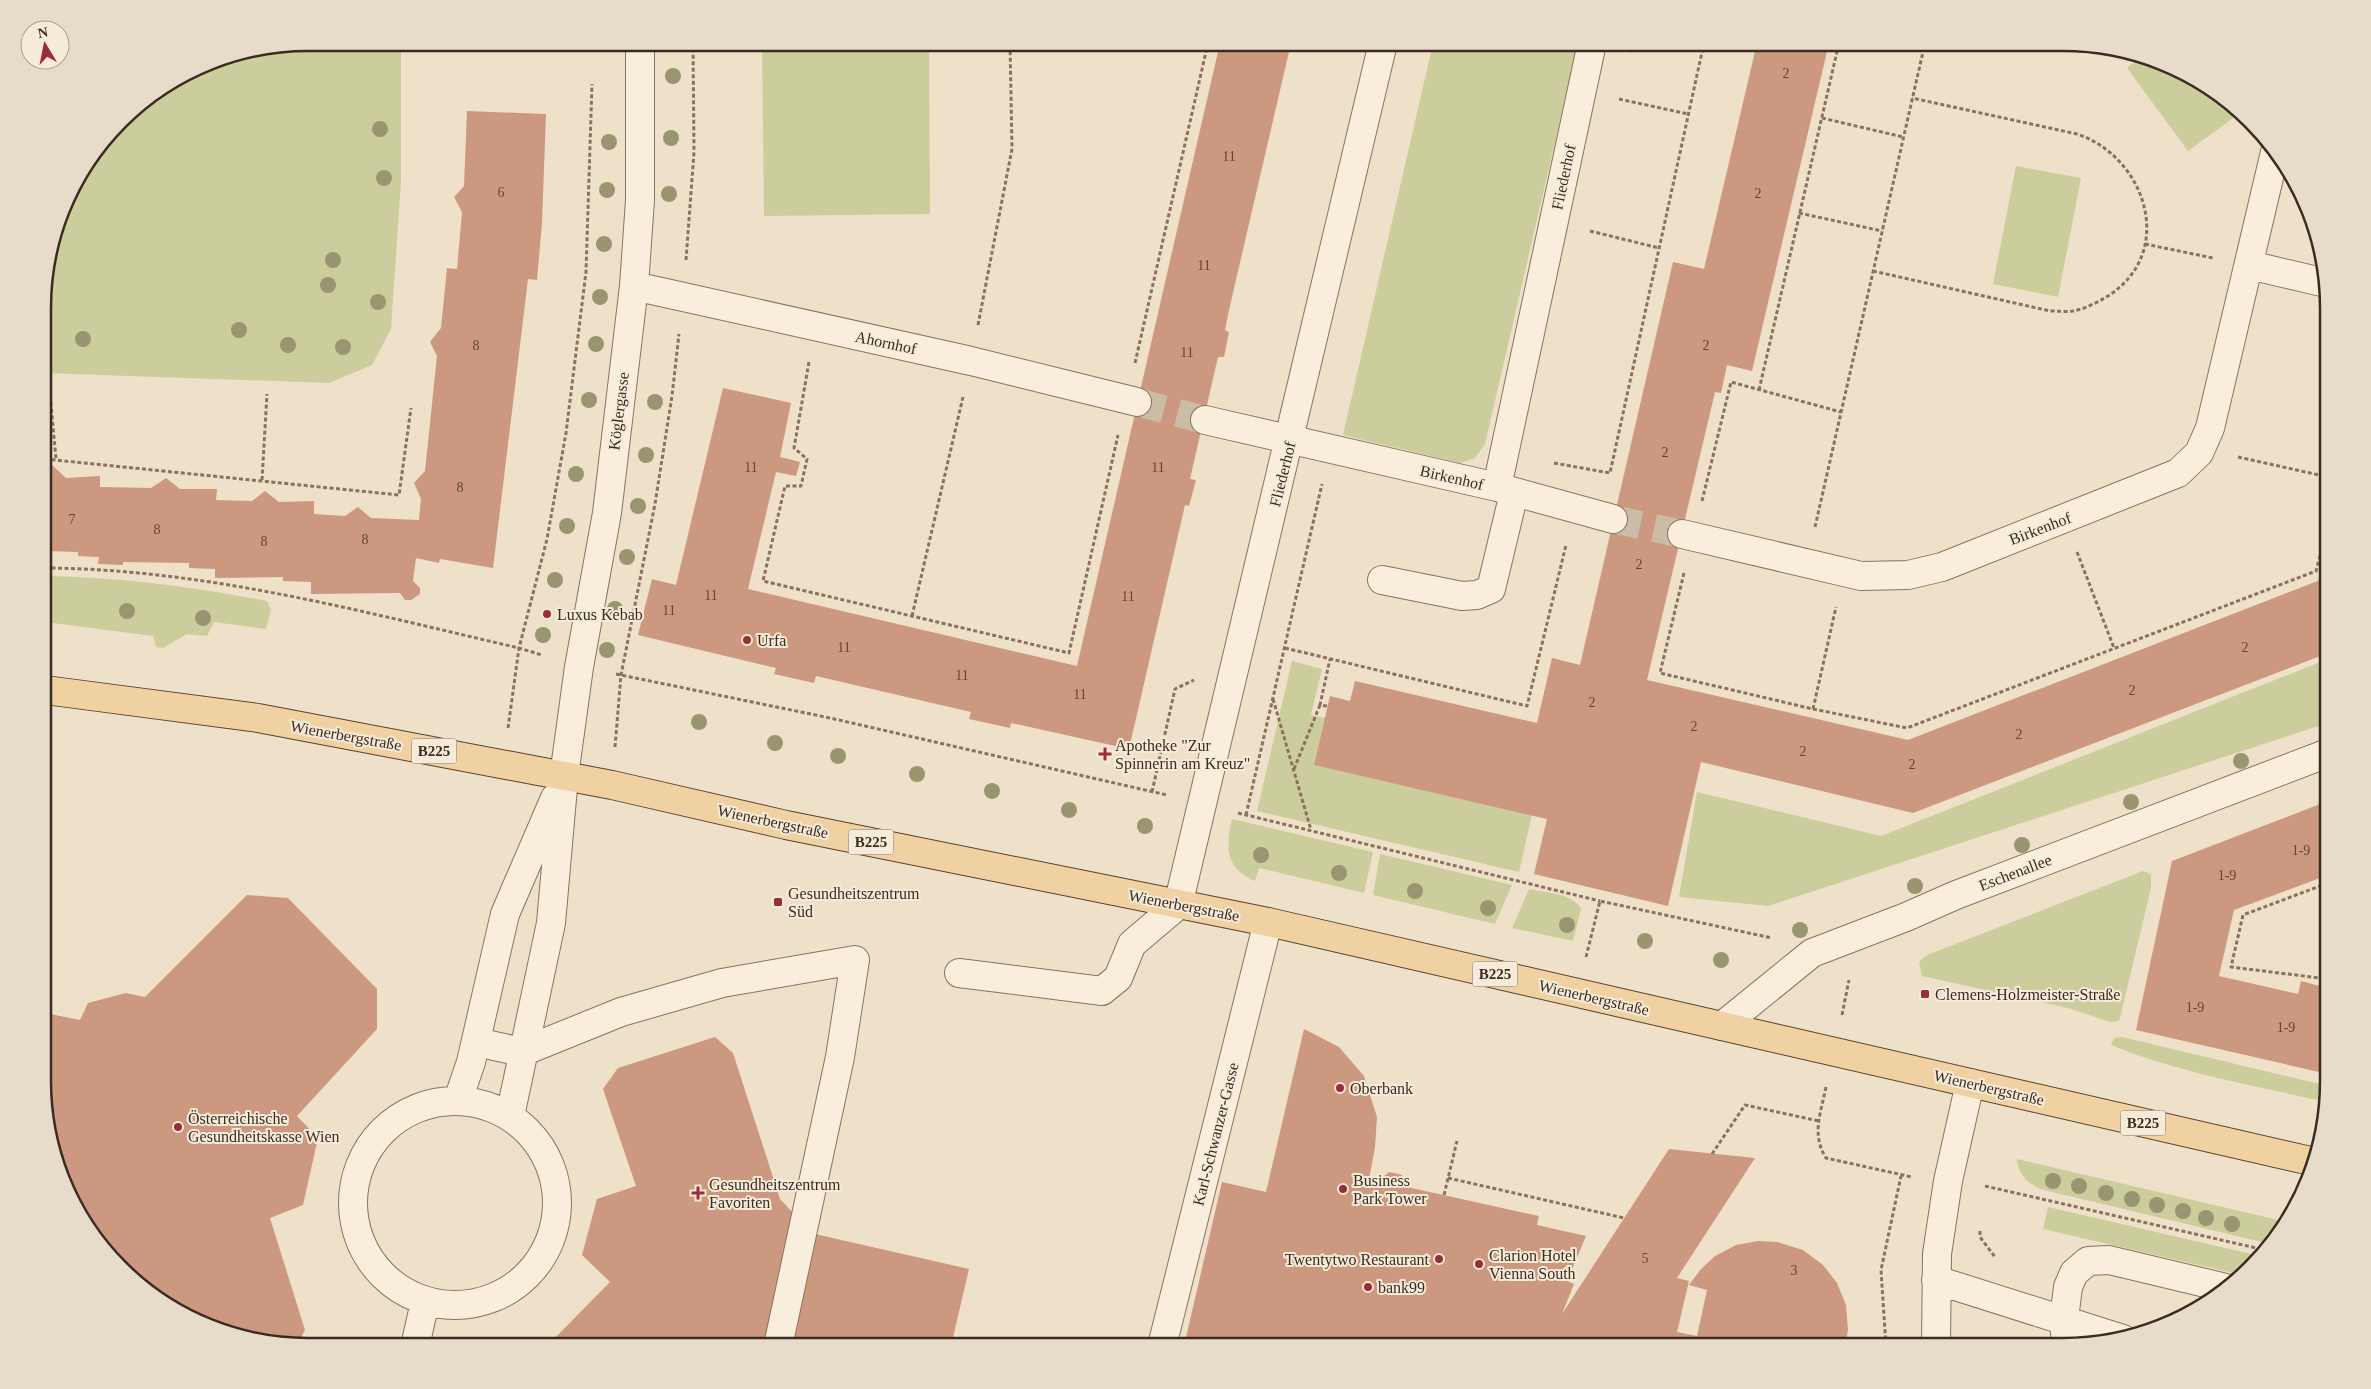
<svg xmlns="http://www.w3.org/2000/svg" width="2371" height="1389" font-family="Georgia,serif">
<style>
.green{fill:#cccd9c}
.building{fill:#cc987f}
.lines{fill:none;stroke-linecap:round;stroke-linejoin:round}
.minor-tunnel{stroke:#cbbca7;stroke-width:28;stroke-dasharray:28 14;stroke-linecap:butt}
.minor-casing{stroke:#8b725d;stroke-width:30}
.major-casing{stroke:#594031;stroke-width:30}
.path{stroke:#8b725d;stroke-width:3;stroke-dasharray:4 2.5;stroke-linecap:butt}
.minor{stroke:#f9eedc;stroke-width:28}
.major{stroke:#f0d1a2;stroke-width:28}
.tree{fill:#989570}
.poi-dot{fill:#9a2e38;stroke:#f6ebd8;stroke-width:2}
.labels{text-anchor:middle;stroke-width:4;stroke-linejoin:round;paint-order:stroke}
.number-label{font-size:14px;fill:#604638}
.shield{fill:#f6ebd8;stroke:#746558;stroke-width:1}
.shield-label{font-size:15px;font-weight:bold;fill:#3c2b21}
.street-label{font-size:16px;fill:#3c2b21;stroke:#f6ebd8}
.poi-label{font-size:16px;fill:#3c2b21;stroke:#f6ebd8;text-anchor:start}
.rim{fill:none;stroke:#3c2b21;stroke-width:2.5}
</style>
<rect width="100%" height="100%" fill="#efe0c9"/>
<!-- green -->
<path class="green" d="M309,43H401V182L391,329L372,365L329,383L45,373V274L70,191L133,109L207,63Z
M762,43H929L930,214L764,216Z
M1433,43H1578L1485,444L1475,458L1460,463L1343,435Z
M2143,56L2196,78L2240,113L2188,151L2127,68Z
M2016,166L2081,178L2058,297L1993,284Z
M45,576C119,577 194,587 267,601L271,610L266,629L214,622L207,636L187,634L163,648L156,647L153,636L45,622Z
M2328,659V723L1768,906L1679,897L1697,792L1881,836Z
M1292,661L1322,669L1311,715L1325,718L1314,765L1532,815L1519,872L1257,811Z
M1232,819L1373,852L1364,893L1259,868L1255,881C1224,867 1226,847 1232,819Z
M1380,854L1512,885L1495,924L1373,895Z
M2143,871L2151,874V888L2120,1018L2118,1021L2110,1022L2068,1008L1922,976L1919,962L1927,955Z
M1529,889C1543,892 1575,894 1581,909L1573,941L1512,928Z
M2122,1037L2328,1086L2327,1102C2255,1086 2180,1073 2111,1045L2114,1038Z
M2017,1159L2287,1222L2270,1244L2040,1189C2027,1183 2018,1174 2017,1159Z
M2048,1207L2260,1256L2242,1275L2043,1229Z"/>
<!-- building -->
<path class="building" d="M1220,43H1291L1229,310L1225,330L1229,332L1224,357H1218L1190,479L1196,480L1189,506L1185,505L1129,749L1011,723L1010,728L969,719L971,712L816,676L814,683L774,674L776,668L638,635L652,579L676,585L723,388L791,403L780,457L800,462L796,476L776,472L748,589L1077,666Z
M1757,43H1829L1752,371L1727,365L1721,393L1715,392L1647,680L1908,740L2328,577V653L1913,813L1701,762L1668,906L1534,874L1547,819L1314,765L1330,696L1350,701L1355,681L1537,723L1552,658L1580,665L1673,262L1704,269Z
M467,111L546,114L542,223L537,280L528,279L493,568L440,559L439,563L416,558L413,581L420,588V594L411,600H405L400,593L311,594V582L283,581V577L215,578V569L189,568V563L123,562V565L98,564L99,557L78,556V552L45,551V471L52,465L66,478L100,476V487L151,488L166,478L180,489H217L216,500L252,501L265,491L279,502L314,501V514L345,516L358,507L371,518L419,520L421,499L414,483L425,471L437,356L430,342L441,328L447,268L457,269L462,212L454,197L464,186Z
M2328,801V875L2234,910L2219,976L2298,994L2301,981L2327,988L2324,1000L2328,1001V1074L2136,1030L2172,861Z
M247,895L288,898L377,989V1029L297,1116L318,1138L303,1205L270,1218L305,1330L297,1345L239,1337L175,1311L121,1269L87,1228L71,1195L57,1166L45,1115V1013L80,1020L88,1003L126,993L145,997Z
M1304,1029L1339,1047L1364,1076L1377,1117L1375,1147L1369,1179L1378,1181L1389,1172L1395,1173L1402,1175L1407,1187L1539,1216L1537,1225L1586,1236L1567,1281L1574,1284L1562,1314L1669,1149L1755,1158L1677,1278L1689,1281L1677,1332L1697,1336L1707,1290L1689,1285L1701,1269L1715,1256L1736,1245L1758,1241L1777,1242L1803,1250L1823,1265L1837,1283L1846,1305L1848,1330L1845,1346H1184L1222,1182L1266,1192Z
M715,1037L733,1053L780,1199L796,1216L793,1229L969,1269L951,1346H779L764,1343L761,1346H547L610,1282L582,1255L597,1199L636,1186L603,1089L618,1068Z"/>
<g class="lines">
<!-- minor-tunnel -->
<path class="minor-tunnel" d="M1137,402L1205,420
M1613,519L1682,534"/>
<defs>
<path id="minor" d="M2249,265L2326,283
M634,286L971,361L1137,402
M1205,420L1497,487L1613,519
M1497,487L1592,43
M1682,534L1861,576L1908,575L1942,567L2178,473L2199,453L2210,428L2275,152
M1382,580L1462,596L1477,595L1491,589L1514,493
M959,973L1102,991L1118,978L1132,944L1178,905L1383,43
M1722,1026L1812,953L1906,917L1956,895L2328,753
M476,1042L522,1052L621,1012L722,983L855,960L840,1057L778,1346
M458,1100L471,1062L505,914L555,798
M353 1203a102 102 0 1 1 204 0a102 102 0 1 1-204 0Z
M510,1116L551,923L564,776L579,667L607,513L634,286L640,200V43
M1936,1280L2123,1339
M415,1346L425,1302
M1162,1346L1268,922
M1936,1346L1937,1254L1948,1181L1970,1083
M2066,1346L2064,1319L2068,1287L2074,1273L2088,1261L2109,1260L2226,1288"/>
<path id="major" d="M45,690L258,718L612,785L786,825L1268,922L2315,1162"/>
</defs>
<!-- minor casing -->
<use href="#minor" class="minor-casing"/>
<!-- major casing -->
<use href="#major" class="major-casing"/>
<!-- path -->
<path class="path" d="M1630,52L1633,45L1694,43
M1619,99L1688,114
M1822,118L1903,137
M1799,213L1882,231
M1590,231L1659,248
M2145,244L2213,258
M686,260L694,152L693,43
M1873,271L2050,311C2058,311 2066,312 2073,311C2085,309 2098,302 2108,296C2177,252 2146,157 2077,134L1912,98
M978,325L1012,149L1010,43
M809,362L794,448L807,459L801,486H785L763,581L1069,653L1118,435
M1135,363L1208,43
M49,383L56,459
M1759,390L1839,43
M2238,457L2328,477
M45,459L399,495L411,408
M1554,463L1610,473L1704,43
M262,480L267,394
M1702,501L1731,382L1841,412
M1815,527L1925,43
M2077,552L2114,648
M45,568C206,569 363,612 519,648L542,655
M1684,573L1660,673L1813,709L1907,728L2316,571L2328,525
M912,616L963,397
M1285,648L1527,706L1566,545
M616,674L830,718L1167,795
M1273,699L1311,830
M1327,706L1320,705L1330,659
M1813,709L1836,607
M508,728L519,648L547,539L566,433L586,272L592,84
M615,747L621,675L655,504L672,396L679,334
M1294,769L1320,705
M1152,792L1175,689L1194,680
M1238,813L1600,901
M1246,815L1322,484
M2328,883L2243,915L2231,967L2328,979
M1586,957L1600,901L1772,938
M1842,1015L1849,980
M1826,1087C1821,1113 1811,1134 1826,1158L1912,1177
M1712,1154L1745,1105L1819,1121
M1448,1178L1624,1218
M1985,1186L2265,1250
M1444,1195L1457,1141
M1980,1231V1237L1995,1257
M1886,1346L1881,1270L1901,1176"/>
<!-- minor -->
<use href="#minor" class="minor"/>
<!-- major -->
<use href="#major" class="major"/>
</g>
<!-- trees -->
<g class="tree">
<circle cx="673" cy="76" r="8"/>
<circle cx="380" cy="129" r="8"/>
<circle cx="671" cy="138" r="8"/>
<circle cx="609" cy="142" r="8"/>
<circle cx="384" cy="178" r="8"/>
<circle cx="607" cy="190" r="8"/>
<circle cx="669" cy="194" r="8"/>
<circle cx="604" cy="244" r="8"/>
<circle cx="333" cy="260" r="8"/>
<circle cx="328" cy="285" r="8"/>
<circle cx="600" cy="297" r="8"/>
<circle cx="378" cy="302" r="8"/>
<circle cx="239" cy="330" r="8"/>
<circle cx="83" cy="339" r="8"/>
<circle cx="596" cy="344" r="8"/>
<circle cx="288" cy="345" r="8"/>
<circle cx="343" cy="347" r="8"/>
<circle cx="589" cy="400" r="8"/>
<circle cx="655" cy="402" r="8"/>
<circle cx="646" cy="455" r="8"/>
<circle cx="576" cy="474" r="8"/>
<circle cx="638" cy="506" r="8"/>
<circle cx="567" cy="526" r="8"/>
<circle cx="627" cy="557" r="8"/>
<circle cx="555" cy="580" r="8"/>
<circle cx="615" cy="609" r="8"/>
<circle cx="127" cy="611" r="8"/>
<circle cx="203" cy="618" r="8"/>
<circle cx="543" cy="635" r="8"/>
<circle cx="607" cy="650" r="8"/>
<circle cx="699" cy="722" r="8"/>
<circle cx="775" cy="743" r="8"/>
<circle cx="838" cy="756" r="8"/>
<circle cx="2241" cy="761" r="8"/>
<circle cx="917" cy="774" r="8"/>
<circle cx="992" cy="791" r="8"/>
<circle cx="2131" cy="802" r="8"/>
<circle cx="1069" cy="810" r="8"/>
<circle cx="1145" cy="826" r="8"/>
<circle cx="2022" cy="845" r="8"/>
<circle cx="1261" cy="855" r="8"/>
<circle cx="1339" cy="873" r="8"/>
<circle cx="1915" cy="886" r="8"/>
<circle cx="1415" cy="891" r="8"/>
<circle cx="1488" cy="908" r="8"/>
<circle cx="1567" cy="925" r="8"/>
<circle cx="1800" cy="930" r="8"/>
<circle cx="1645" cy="941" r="8"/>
<circle cx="1721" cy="960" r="8"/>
<circle cx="2053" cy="1181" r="8"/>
<circle cx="2079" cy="1186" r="8"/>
<circle cx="2106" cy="1193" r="8"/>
<circle cx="2132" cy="1199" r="8"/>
<circle cx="2157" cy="1205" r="8"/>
<circle cx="2183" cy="1211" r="8"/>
<circle cx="2206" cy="1218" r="8"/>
<circle cx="2232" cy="1224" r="8"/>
</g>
<!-- markers -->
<g class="poi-dot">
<circle cx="547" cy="614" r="5"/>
<circle cx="747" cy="640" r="5"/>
<path d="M1102.5 746.5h5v5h5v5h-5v5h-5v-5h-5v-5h5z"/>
<rect x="773" y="897" width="10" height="10" rx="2.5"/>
<rect x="1920" y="989" width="10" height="10" rx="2.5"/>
<circle cx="1340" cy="1088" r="5"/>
<circle cx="178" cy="1127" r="5"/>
<circle cx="1343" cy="1189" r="5"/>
<path d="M695.5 1185.5h5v5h5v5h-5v5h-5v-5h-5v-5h5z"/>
<circle cx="1439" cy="1259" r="5"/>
<circle cx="1479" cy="1264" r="5"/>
<circle cx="1368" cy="1287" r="5"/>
</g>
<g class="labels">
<!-- number labels -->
<g class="number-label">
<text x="1786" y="78">2</text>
<text x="1229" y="161">11</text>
<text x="501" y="197">6</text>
<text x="1758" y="198">2</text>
<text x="1204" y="270">11</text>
<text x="476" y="350">8</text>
<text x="1706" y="350">2</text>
<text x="1187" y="357">11</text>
<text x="1665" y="457">2</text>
<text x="751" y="472">11</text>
<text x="1158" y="472">11</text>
<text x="460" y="492">8</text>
<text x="72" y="524">7</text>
<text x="157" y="534">8</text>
<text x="365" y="544">8</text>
<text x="264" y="546">8</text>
<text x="1639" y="569">2</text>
<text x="711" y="600">11</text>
<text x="1128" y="601">11</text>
<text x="669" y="615">11</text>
<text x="844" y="652">11</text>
<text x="2245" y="652">2</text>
<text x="962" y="680">11</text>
<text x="2132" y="695">2</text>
<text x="1080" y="699">11</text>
<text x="1592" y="707">2</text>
<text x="1694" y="731">2</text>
<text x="2019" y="739">2</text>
<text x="1803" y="756">2</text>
<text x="1912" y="769">2</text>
<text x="2301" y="855">1-9</text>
<text x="2227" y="880">1-9</text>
<text x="2195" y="1012">1-9</text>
<text x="2286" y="1032">1-9</text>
<text x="1645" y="1263">5</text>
<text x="1794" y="1275">3</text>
</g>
<!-- shield labels -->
<g class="shield">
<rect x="411.5" y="738.5" width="45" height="25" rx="4"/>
<rect x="848.5" y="829.5" width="45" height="25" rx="4"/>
<rect x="1472.5" y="961.5" width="45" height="25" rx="4"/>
<rect x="2120.5" y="1110.5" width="45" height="25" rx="4"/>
</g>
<g class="shield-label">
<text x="434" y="756">B225</text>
<text x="871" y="847">B225</text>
<text x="1495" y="979">B225</text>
<text x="2143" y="1128">B225</text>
</g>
<!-- street labels -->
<g class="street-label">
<text transform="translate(1563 177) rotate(-78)" y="6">Fliederhof</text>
<text transform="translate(886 342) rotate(12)" y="6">Ahornhof</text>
<text transform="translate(618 411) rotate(-83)" y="6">Köglergasse</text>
<text transform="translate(1282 474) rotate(-76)" y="6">Fliederhof</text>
<text transform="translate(1452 477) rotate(13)" y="6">Birkenhof</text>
<text transform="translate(2040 528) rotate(-21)" y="6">Birkenhof</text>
<text transform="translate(346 735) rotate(10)" y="6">Wienerbergstraße</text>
<text transform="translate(773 821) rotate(12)" y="6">Wienerbergstraße</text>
<text transform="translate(2015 872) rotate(-21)" y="6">Eschenallee</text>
<text transform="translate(1184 905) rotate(11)" y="6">Wienerbergstraße</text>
<text transform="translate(1594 997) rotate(13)" y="6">Wienerbergstraße</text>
<text transform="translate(1989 1087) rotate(13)" y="6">Wienerbergstraße</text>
<text transform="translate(1215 1134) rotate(-76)" y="6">Karl-Schwanzer-Gasse</text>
</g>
<!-- poi labels -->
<g class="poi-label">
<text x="557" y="620">Luxus Kebab</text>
<text x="757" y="646">Urfa</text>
<text x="1115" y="751">Apotheke "Zur<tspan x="1115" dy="18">Spinnerin am Kreuz"</tspan></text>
<text x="788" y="899">Gesundheitszentrum<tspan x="788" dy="18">Süd</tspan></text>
<text x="1935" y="1000">Clemens-Holzmeister-Straße</text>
<text x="1350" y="1094">Oberbank</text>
<text x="188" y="1124">Österreichische<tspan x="188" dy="18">Gesundheitskasse Wien</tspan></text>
<text x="1353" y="1186">Business<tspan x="1353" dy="18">Park Tower</tspan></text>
<text x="709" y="1190">Gesundheitszentrum<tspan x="709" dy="18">Favoriten</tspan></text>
<text x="1489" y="1261">Clarion Hotel<tspan x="1489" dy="18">Vienna South</tspan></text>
<text x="1429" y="1265" text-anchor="end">Twentytwo Restaurant</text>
<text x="1378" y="1293">bank99</text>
</g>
</g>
<!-- crop -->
<path d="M0 0H2371V1389H0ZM308 51H2063A257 257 0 0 1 2320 308V1081A257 257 0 0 1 2063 1338H308A257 257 0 0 1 51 1081V308A257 257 0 0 1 308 51Z" fill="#e7dcc9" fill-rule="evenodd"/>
<path class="rim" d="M308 51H2063A257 257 0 0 1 2320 308V1081A257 257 0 0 1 2063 1338H308A257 257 0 0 1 51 1081V308A257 257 0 0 1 308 51Z"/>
<!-- north arrow -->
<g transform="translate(45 45) rotate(350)"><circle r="24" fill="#f6ebd8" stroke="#ac9e8f"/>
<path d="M0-4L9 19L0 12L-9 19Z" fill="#9a2e38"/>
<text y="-8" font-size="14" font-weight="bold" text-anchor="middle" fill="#3c2b21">N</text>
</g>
</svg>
